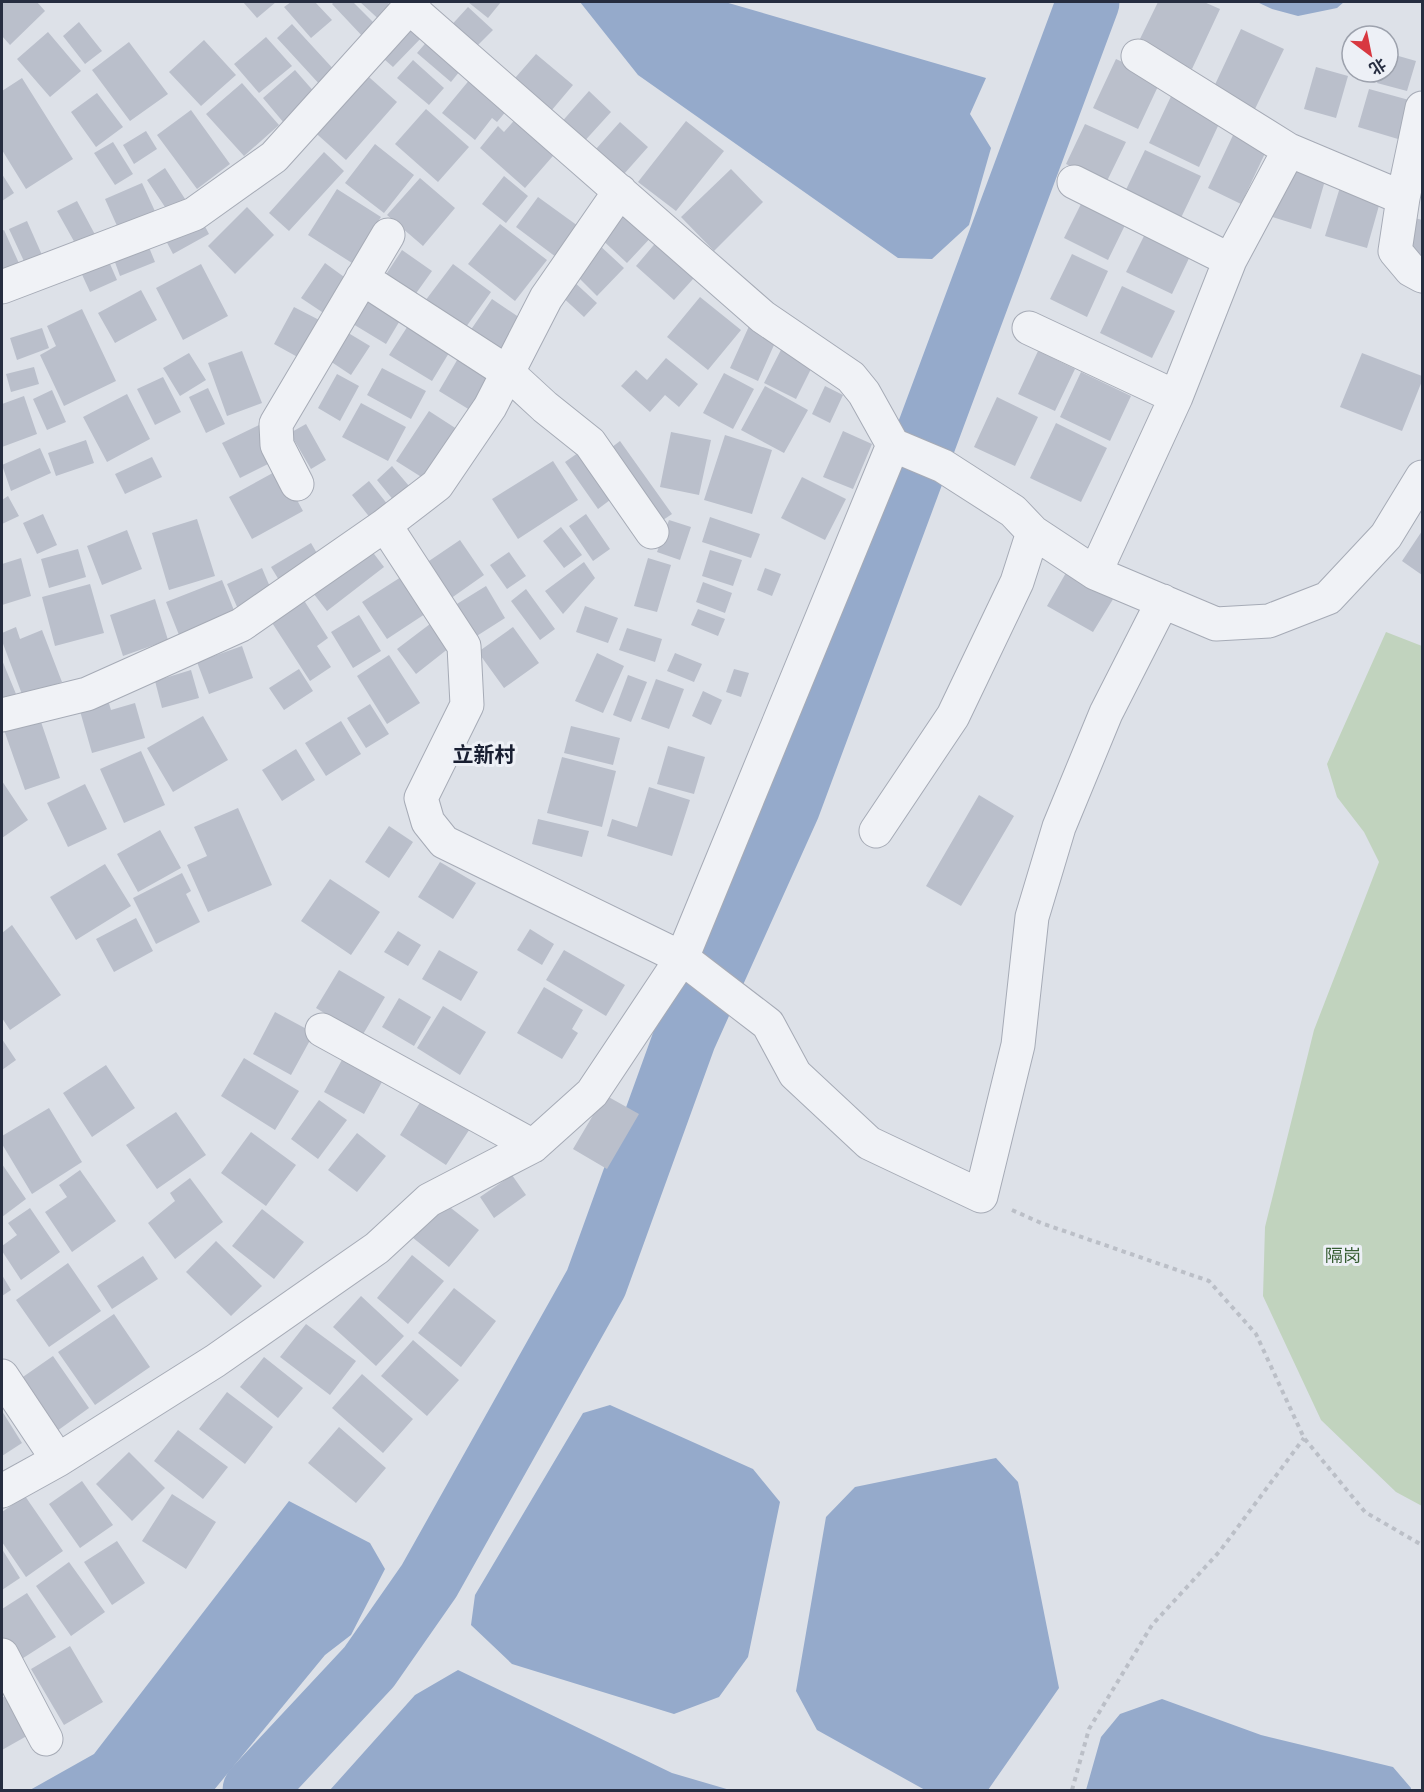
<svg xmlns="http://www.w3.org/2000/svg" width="1424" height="1792" font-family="'PT Sans','Noto Sans SC',sans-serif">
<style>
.green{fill:#c1d3be}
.water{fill:#95aacb}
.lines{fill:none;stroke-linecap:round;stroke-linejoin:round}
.river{stroke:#95aacb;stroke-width:63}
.building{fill:#babfcb}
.minor-casing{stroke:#a6abb6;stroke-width:35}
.path{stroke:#bbbfc7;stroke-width:4;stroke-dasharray:4.5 4.5;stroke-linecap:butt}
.minor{stroke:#f0f2f6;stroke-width:33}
.labels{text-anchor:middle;stroke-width:6;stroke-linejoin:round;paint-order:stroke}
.park-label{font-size:18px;fill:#365d32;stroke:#edf0f6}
.quarter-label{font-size:21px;font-weight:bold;fill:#181e31;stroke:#edf0f6}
</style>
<rect width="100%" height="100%" fill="#dde1e8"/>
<!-- green -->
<path class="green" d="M1386,632L1422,646V1506L1396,1492L1321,1420L1263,1296L1265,1227L1314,1030L1379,862L1364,832L1337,797L1327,764Z"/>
<!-- water -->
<path class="water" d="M580,2H725L986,78L970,114L991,148L969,225L932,259L898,258L638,75Z
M1257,2H1344L1337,8L1298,16L1272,9Z
M610,1405L753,1469L780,1502L748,1657L719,1697L674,1714L512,1664L471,1625L475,1595L583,1413Z
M996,1458L1018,1482L1059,1688L988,1790H925L817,1730L796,1691L826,1517L855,1487Z
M289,1501L370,1543L385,1569L351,1635L325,1655L214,1790H30L94,1754Z
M458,1670L672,1773L730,1790H330L415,1695Z
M1162,1699L1261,1735L1393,1767L1411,1788V1790H1086L1101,1737L1120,1714Z"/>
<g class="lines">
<!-- river -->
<path class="river" d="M254,1790L369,1667L429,1581L596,1283L685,1037L789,806L1088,2"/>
</g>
<!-- building -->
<path class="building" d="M2,2H37L45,11L10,45L2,36Z
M243,2H276L257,18Z
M291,2H315L332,20L311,38L284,7Z
M334,2H353L378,27L365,39L332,4Z
M360,2H387L397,11L384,24Z
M468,2H501L488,18Z
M1158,2H1204L1220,9L1192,69L1138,43Z
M468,7L493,30L471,52L447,30Z
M410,18L425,34L393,67L376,52Z
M79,22L102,51L85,64L63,36Z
M292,24L337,73L322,87L277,38Z
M1241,29L1284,49L1254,111L1212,91Z
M48,32L81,71L50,97L17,59Z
M266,37L292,66L259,93L234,64Z
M430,38L464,66L451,82L417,53Z
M204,40L236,75L201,106L169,72Z
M129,42L168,94L130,121L92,70Z
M1388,53L1416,61L1407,91L1377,83L1381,72H1388Z
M536,54L573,85L546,117L509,85Z
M1116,59L1161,80L1138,129L1093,108Z
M413,60L444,88L429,105L397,78Z
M1316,67L1348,76L1336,118L1304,109Z
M295,70L316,94L284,123L263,98Z
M361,70L397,102L346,160L310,128Z
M22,78L73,159L26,189L2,150V91Z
M471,78L508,109L497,122L492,118L475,140L442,113Z
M242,83L279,125L244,156L206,114Z
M1369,89L1409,100L1398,139L1358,127Z
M1174,90L1224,113L1199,167L1149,143Z
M589,91L611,112L581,145L559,125Z
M97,93L123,127L96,147L71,112Z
M426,109L469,147L438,182L395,144Z
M191,110L230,164L197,189L157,135Z
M519,115L559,149L525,188L480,148L498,126L504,132Z
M686,121L724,151L676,211L638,182Z
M620,122L648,147L616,183L588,158Z
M1085,124L1126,142L1106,183L1066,164Z
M146,131L157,149L134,164L123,145Z
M1235,131L1268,147L1241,204L1208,188Z
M113,142L133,174L115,185L94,153Z
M375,144L414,175L384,213L345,183Z
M1145,150L1201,176L1179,222L1123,196Z
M324,152L344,171L289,231L269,213Z
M1284,165L1326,177L1311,229L1269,216Z
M165,168L187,202L169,213L147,180Z
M731,169L763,202L714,251L681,217Z
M2,174L14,193L2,201Z
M504,176L528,196L506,223L482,204Z
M420,178L455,208L423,246L387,215Z
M142,183L159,220L122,237L105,199Z
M1341,184L1382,195L1367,248L1325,236Z
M337,189L381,217L352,263L308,235Z
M538,197L578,226L556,257L516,227Z
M1083,200L1127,221L1108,260L1064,238Z
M77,201L99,242L80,252L57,211Z
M623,204L655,233L627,263L596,234Z
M247,207L274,235L235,274L208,246Z
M1408,216L1422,220V255L1399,248Z
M200,217L209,234L173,254L164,237Z
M27,221L46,264L29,272L9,229Z
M500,224L547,260L515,301L468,264Z
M4,230L22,270L2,280V231Z
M1147,230L1192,252L1172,294L1126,272Z
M664,233L703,268L674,300L636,266Z
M146,240L155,262L120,276L112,254Z
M597,243L624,268L597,296L571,270Z
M402,250L432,271L412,299L383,279Z
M1072,254L1108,271L1087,317L1050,299Z
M107,257L117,280L90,292L79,268Z
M325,263L351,282L328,316L301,298Z
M201,264L228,316L183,340L156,288Z
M453,264L491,292L461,334L422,305Z
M572,280L597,303L584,317L559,294Z
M1122,286L1175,311L1152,358L1100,333Z
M367,289L405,312L386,344L348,321Z
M141,290L157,320L115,343L98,313Z
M700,297L741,330L708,370L667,337Z
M492,299L526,322L502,357L468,334Z
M294,307L323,322L303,360L274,344Z
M82,309L116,381L64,406L40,355L56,346L47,326Z
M413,318L455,343L432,381L389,355Z
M750,324L778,336L758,381L730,368Z
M42,328L49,348L17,360L10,338Z
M345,331L370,346L351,375L327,359Z
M785,342L817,357L796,399L764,383Z
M463,350L503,374L478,415L439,391Z
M242,351L262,403L227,416L208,363Z
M1038,351L1075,369L1055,411L1018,394Z
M189,353L206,380L180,396L163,368Z
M1362,353L1422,376V381L1402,431L1340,407Z
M666,358L698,384L679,407L665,395L650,412L621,386L636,370L647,380Z
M34,367L39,384L11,392L6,374Z
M382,368L426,391L411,419L367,395Z
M1081,372L1131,396L1110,441L1060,417Z
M724,373L754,389L733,429L703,413Z
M337,374L359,386L340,421L318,408Z
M163,377L181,412L155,425L137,389Z
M765,386L808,410L784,453L741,430Z
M825,386L843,395L830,423L812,414Z
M208,388L225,424L206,433L189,397Z
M52,390L66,422L47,430L33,399Z
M127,394L150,439L107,462L83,417Z
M24,396L37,434L2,447V404Z
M997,397L1038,417L1015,466L974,447Z
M361,403L406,427L388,461L342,437Z
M429,411L463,433L431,483L396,461Z
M263,423L280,458L240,478L222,443Z
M1056,423L1107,448L1081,502L1030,478Z
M306,424L326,460L311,469L290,433Z
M843,431L872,444L853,489L823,477Z
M671,432L711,440L699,495L660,487Z
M725,435L772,450L752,514L704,500Z
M86,440L94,463L56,476L48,453Z
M620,441L672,514L657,524L607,451Z
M40,448L51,473L11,491L2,465Z
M585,448L618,494L598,509L565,462Z
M152,457L162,477L125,494L115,474Z
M553,461L578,500L518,539L492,499Z
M392,466L415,493L399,507L377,480Z
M280,469L303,511L252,539L229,497Z
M802,477L846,499L825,540L781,518Z
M369,481L392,510L375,524L352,495Z
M8,496L19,516L2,524V500Z
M43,514L57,545L37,554L23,523Z
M586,514L610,549L593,561L569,526Z
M710,517L760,534L751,558L702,542Z
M197,519L215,576L169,590L152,533Z
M669,520L691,527L680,560L657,552Z
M561,527L582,555L564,568L543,541Z
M127,530L142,569L102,585L87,546Z
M1422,531V575L1402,561Z
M460,540L484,575L450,599L426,563Z
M311,543L322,562L282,585L271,567Z
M368,546L384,567L327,611L310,589Z
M78,549L86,577L49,588L41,559Z
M710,550L742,560L733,586L702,576Z
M509,552L526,576L507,589L490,565Z
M21,558L31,596L2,605V564Z
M648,558L671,565L657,612L634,606Z
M584,562L595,578L563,614L545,591Z
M1071,564L1118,591L1093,632L1047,606Z
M262,568L273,594L238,609L227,584Z
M765,568L781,574L772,596L757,590Z
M401,577L425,614L387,639L362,602Z
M222,580L237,618L181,640L166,602Z
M703,582L732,593L725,613L696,602Z
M90,584L104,633L55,646L42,597Z
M486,586L505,618L472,639L452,607Z
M526,589L555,629L540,640L511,601Z
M298,591L328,638L317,646L331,667L310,681L265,612Z
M155,599L168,640L123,656L110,615Z
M585,606L618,618L608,643L576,632Z
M698,609L725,619L718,636L691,625Z
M359,615L381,651L353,668L331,632Z
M430,624L449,648L416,674L397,649Z
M16,627L20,639L42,630L62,682L23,697L2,641V633Z
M513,627L539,663L504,688L478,652Z
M627,628L662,639L655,662L619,650Z
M242,646L253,678L209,694L197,662Z
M597,653L624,666L603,713L575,701Z
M675,653L702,664L694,682L667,671Z
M389,655L420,703L387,724L357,676Z
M2,660L16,694L2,700Z
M299,669L313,691L284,710L269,688Z
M734,669L749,673L741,697L726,692Z
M191,670L199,698L162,708L155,681Z
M628,675L647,682L631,722L613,715Z
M656,679L684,689L669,729L641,719Z
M703,691L722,700L711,725L692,716Z
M107,697L111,710L135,703L145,738L92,753L78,704Z
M370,704L389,734L366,748L347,718Z
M39,716L60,778L25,790L3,727Z
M203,716L228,760L173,792L147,748Z
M341,721L361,754L326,776L305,743Z
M571,726L620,738L613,765L564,753Z
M668,746L705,757L694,794L657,784Z
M296,749L315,780L282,801L262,770Z
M141,751L165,805L124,823L100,769Z
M562,757L616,771L602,827L547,813Z
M2,781L28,820L2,838Z
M85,784L107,829L68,847L47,803Z
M649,787L690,800L672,856L607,836L612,819L637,827Z
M979,795L1014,816L961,906L926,886Z
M238,808L272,885L208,912L187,865L207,856L194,827Z
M538,819L589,831L582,857L532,844Z
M389,826L413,842L389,878L365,862Z
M160,830L181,868L138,892L117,854Z
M440,862L476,883L453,919L418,897Z
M105,864L131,906L76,940L50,897Z
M182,873L191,891L186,894L200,922L156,944L133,898Z
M330,879L380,912L351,955L301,921Z
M136,918L153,951L114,972L96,939Z
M12,925L61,995L10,1030L2,1018V933Z
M530,929L554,944L542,965L517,950Z
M398,931L421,945L408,966L384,952Z
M439,950L478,972L461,1001L422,979Z
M564,950L625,985L606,1016L546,980Z
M339,970L385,997L362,1036L316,1008Z
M544,987L583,1010L572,1029L578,1033L562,1059L517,1033Z
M399,998L431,1017L414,1046L382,1027Z
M443,1006L486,1032L460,1075L417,1048Z
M275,1012L314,1033L291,1075L253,1054Z
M2,1039L16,1060L2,1070Z
M347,1051L387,1073L364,1114L324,1092Z
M244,1058L299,1091L275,1130L221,1096Z
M106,1065L135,1108L92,1137L63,1093Z
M427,1091L475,1121L446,1165L400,1135Z
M605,1095L639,1114L607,1169L573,1149Z
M319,1100L347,1120L318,1159L291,1139Z
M49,1108L82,1162L32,1194L2,1144V1136Z
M176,1112L206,1155L157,1189L126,1145Z
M251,1132L296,1165L266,1206L221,1173Z
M357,1133L386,1156L357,1192L328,1170Z
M2,1164L26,1199L2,1217Z
M80,1170L116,1221L72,1252L45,1212L67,1197L59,1185Z
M512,1175L526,1195L494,1218L480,1197Z
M190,1178L223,1222L175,1259L148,1223L175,1201L170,1193Z
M442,1201L479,1230L449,1267L412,1237Z
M30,1208L60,1252L21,1280L2,1251V1246L17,1235L8,1223Z
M262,1209L304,1242L274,1279L232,1246Z
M216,1241L262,1286L231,1316L186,1272Z
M412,1255L444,1281L408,1324L377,1298Z
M143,1256L158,1279L112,1309L97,1286Z
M68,1263L101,1311L49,1347L16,1300Z
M2,1275L11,1290L2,1296Z
M454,1288L496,1321L461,1367L418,1333Z
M361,1296L404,1336L376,1366L333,1327Z
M114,1314L150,1367L95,1405L58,1352Z
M306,1324L356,1361L330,1395L280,1357Z
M413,1340L459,1380L427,1416L381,1376Z
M53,1356L89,1408L57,1431L20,1379Z
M264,1357L303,1388L278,1418L240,1387Z
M362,1374L413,1419L383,1453L332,1408Z
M227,1392L273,1427L245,1464L199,1429Z
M2,1411L22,1443L2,1456Z
M339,1427L386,1468L356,1503L308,1463Z
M178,1430L228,1467L203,1499L154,1461Z
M129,1452L165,1488L132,1521L96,1484Z
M82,1481L113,1525L80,1548L49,1504Z
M172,1494L216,1522L186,1569L142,1541Z
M25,1496L63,1551L26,1577L2,1542V1512Z
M117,1541L145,1583L112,1605L84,1562Z
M2,1549L20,1578L2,1590Z
M69,1562L105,1612L71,1636L36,1586Z
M27,1593L56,1637L17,1662L2,1638V1609Z
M70,1646L103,1702L64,1725L31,1669Z
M10,1693L32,1733L2,1750V1698Z"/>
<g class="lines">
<defs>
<path id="minor" d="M409,7L763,317L851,377L864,393L893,445L943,466L1013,511L1033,532L1095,573L1216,624L1269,621L1328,598L1386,536L1422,477
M1138,56L1289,150L1403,198
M1422,108L1403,198L1395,251L1411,270L1422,276
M1074,182L1230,260
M362,278L507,372L545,407L590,443L652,532
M2,287L194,214L274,157L414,2
M1029,328L1176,397
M297,484L277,445L276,424L388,235
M385,525L464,646L467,705L421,798L428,822L444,842L682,958L768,1024L795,1074L869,1143L981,1196L1018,1045L1032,917L1059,827L1106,713L1163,601
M1095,573L1176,397L1230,260L1289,150
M2,715L87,694L241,625L385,525L437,485L490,407L546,298L620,191
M876,831L953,716L1017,582L1033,532
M322,1030L533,1146
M2,1376L58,1460
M2,1491L58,1460L215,1361L377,1248L429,1200L533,1146L592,1093L682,958L893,445
M2,1655L46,1739"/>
</defs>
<!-- minor casing -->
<use href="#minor" class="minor-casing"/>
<!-- path -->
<path class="path" d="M1012,1210L1041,1223L1209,1281L1256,1334L1304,1438L1365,1512L1422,1545
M1072,1790L1089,1729L1152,1625L1220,1551L1304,1438"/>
<!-- minor -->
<use href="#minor" class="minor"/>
</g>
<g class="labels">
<!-- park labels -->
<g class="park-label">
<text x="1343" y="1262">隔岗</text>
</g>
<!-- quarter labels -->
<g class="quarter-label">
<text x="484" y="762">立新村</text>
</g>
</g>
<!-- border -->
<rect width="1424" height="1792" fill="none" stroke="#262d40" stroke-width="6"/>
<!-- north arrow -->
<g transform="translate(1370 54) rotate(148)"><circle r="28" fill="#edf0f6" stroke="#9da2ad" stroke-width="1.5"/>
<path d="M0-4.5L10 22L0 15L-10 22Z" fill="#d83840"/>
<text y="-9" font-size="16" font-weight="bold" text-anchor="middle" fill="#262d40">北</text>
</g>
</svg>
